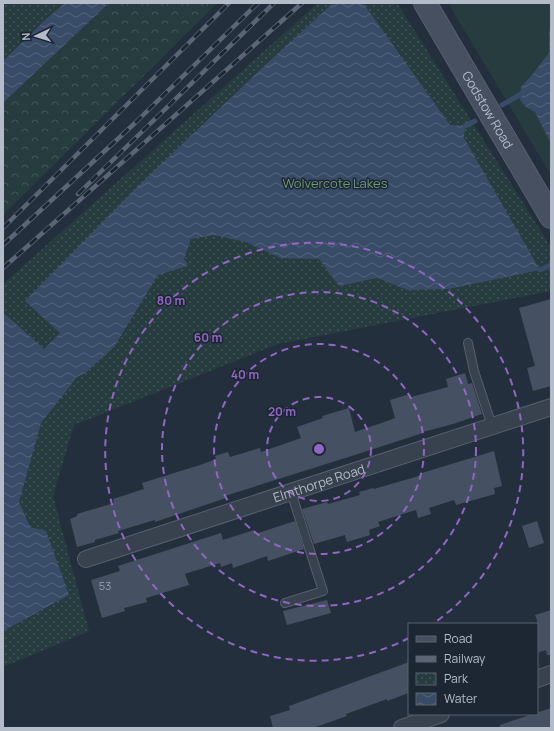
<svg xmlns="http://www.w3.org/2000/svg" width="554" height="731" font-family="Manrope,sans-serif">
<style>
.green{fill:#263c3f}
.forest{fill:url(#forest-crowns)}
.park{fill:url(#park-dots)}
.water{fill:url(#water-waves)}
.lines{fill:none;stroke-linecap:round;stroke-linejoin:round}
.stream{stroke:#394c67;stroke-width:5}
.building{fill:#455162}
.lane-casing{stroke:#565f6c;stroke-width:10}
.street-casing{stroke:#565f6c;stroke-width:18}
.secondary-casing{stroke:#565f6c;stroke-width:24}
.lane{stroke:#38414e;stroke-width:8}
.street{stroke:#38414e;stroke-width:16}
.secondary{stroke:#465061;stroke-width:22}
.rail-casing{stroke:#5a6575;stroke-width:4.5}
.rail{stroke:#1d2633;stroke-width:3;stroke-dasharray:9;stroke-linecap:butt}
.ring{fill:none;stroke:#9266c3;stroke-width:2;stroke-dasharray:7 5}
.labels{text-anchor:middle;stroke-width:3;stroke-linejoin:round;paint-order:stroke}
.number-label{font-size:11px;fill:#98a1af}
.street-label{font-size:13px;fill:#b4bcc9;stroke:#1d2633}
.park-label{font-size:13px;fill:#6b9a76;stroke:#1d2633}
.centre{fill:#9266c3;stroke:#1d2633;stroke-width:2}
.ring-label{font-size:12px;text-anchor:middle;font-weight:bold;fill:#9266c3;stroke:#1d2633;stroke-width:3;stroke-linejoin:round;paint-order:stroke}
</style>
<defs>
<pattern id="forest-crowns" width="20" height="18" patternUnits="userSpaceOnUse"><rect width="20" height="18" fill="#263c3f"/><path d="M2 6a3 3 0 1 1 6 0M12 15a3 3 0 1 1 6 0" fill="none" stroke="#435659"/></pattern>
<pattern id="park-dots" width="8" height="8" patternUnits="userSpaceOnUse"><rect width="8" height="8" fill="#263c3f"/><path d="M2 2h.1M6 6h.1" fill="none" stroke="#435659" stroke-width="1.8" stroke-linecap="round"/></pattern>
<pattern id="water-waves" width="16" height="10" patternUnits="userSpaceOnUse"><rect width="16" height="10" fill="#394c67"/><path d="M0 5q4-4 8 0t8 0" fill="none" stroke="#53647b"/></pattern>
</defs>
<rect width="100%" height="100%" fill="#242f3e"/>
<!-- green -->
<path class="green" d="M449,3H551V175L454,13Z"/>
<!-- forest -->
<path class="forest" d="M109,3H217L3,215V103Z"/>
<!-- park -->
<path class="park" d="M3,3H65L46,19L3,61Z
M318,3H397L551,247V291L278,344L74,425L53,496L89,631L3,667V284Z"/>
<!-- water -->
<path class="water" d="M65,3H109L3,103V61L46,19Z
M333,3H363L450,125L465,126L464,138L540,270L448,289L408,290L377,278L339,286L319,259L280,258L246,242L214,235L191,239L184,259L188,265L184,267L158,275L114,347L85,373L77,377L41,423L19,502L30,527L46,531L69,595L3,631V316L5,314L44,349L60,333L25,301L137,187L261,69Z
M551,24V144L535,112L526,107L520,100L521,87L532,75L549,53V33Z"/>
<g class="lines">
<!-- stream -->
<path class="stream" d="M502,105L521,94
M465,126L475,121
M540,270L551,265"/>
</g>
<!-- building -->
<path class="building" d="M551,299V386L533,391L527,368L535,366L519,308Z
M465,373L468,384L472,383L482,414L453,424L423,432V433L361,453L225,496L226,498L155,522V520L118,531L119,533L95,540V542L77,547L70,519L77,516V514L114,503L113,499L144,489L142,483L200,465L216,459L215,456L228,452L230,457L260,448L261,452L301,438L297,427L323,418L322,416L349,408L355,432L390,420L395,418L390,400L410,394L411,397L448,387L446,379Z
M494,451L502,486L494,488L495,494L456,505L454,500L429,508L431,514L418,518L416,510L378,522L380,526L369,530L370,535L347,542L345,535L314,544L302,509L327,502L328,504L360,495L359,492L373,488L374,489L422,475V473Z
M295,521L304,549L268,561L267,556L233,568L232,563L221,567L220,563L185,574L189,585L146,598L147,602L124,608L125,611L102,618L91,580L120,571L118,566L221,533L223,540L254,530L255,534Z
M537,521L544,543L529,548L522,526Z
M327,600L331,613L287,625L283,611Z
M551,610V655H547L546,650L537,653V620L535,615Z
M409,662V693L387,701V699L346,714L347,716L313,728H273L270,716L290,710L289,706Z
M551,708V728H500V725Z"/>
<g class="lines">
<defs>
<path id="lane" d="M468,343L474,371L492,426
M285,603L323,591L291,492"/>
<g id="street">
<path id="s1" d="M86,559L551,407"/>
<path d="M537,679L551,674"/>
<path d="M402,728L441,714"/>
</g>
<g id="secondary">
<path id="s2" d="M425,3L551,217"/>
</g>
</defs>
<!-- lane casing -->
<use href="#lane" class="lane-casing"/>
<!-- street casing -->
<use href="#street" class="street-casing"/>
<!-- secondary casing -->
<use href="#secondary" class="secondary-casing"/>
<!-- lane -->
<use href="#lane" class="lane"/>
<!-- street -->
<use href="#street" class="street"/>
<!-- secondary -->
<use href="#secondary" class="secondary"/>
<defs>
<path id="rail" d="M78,194L274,3
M3,228L229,3
M3,245L135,123L258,3
M3,268L302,3"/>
</defs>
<!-- rail casing -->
<use href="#rail" class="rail-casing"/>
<!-- rail -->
<use href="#rail" class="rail"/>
</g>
<!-- distance rings -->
<g class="ring">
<circle cx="319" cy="449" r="52"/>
<circle cx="319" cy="449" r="105"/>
<circle cx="319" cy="449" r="157"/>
<path d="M409 638A209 209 0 1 1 434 623"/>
</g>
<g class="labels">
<!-- number labels -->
<g class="number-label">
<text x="105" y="590">53</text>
</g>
<!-- street labels -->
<g class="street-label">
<text dy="5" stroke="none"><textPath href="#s2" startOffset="124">Godstow Road</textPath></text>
<text dy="5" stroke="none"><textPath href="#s1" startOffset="245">Elmthorpe Road</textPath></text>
</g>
<!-- park labels -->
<g class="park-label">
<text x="335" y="188">Wolvercote Lakes</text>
</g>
</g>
<circle cx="319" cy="449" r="6" class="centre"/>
<g class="ring-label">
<text x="171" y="305">80 m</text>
<text x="208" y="342">60 m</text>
<text x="245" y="379">40 m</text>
<text x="282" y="416">20 m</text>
</g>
<!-- border -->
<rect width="554" height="731" fill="none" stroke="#b4bcc9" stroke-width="8"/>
<!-- legend -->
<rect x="408" y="623" width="130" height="92" fill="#1d2633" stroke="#59626f"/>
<rect x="416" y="636" width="20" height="6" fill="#465061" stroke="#59626f"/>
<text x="444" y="643" font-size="12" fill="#b4bcc9">Road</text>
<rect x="416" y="656" width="20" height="6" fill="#5a6575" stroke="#59626f"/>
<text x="444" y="663" font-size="12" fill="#b4bcc9">Railway</text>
<rect x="416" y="673" width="20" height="12" fill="url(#park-dots)" stroke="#59626f"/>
<text x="444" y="683" font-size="12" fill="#b4bcc9">Park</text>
<rect x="416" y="693" width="20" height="12" fill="url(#water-waves)" stroke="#59626f"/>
<text x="444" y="703" font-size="12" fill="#b4bcc9">Water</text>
<!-- north arrow -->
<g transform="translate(36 36) rotate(266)" stroke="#1d2633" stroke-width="3" paint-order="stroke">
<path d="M0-3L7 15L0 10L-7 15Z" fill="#b4bcc9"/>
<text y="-6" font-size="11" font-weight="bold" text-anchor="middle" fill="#b4bcc9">N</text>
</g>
</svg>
